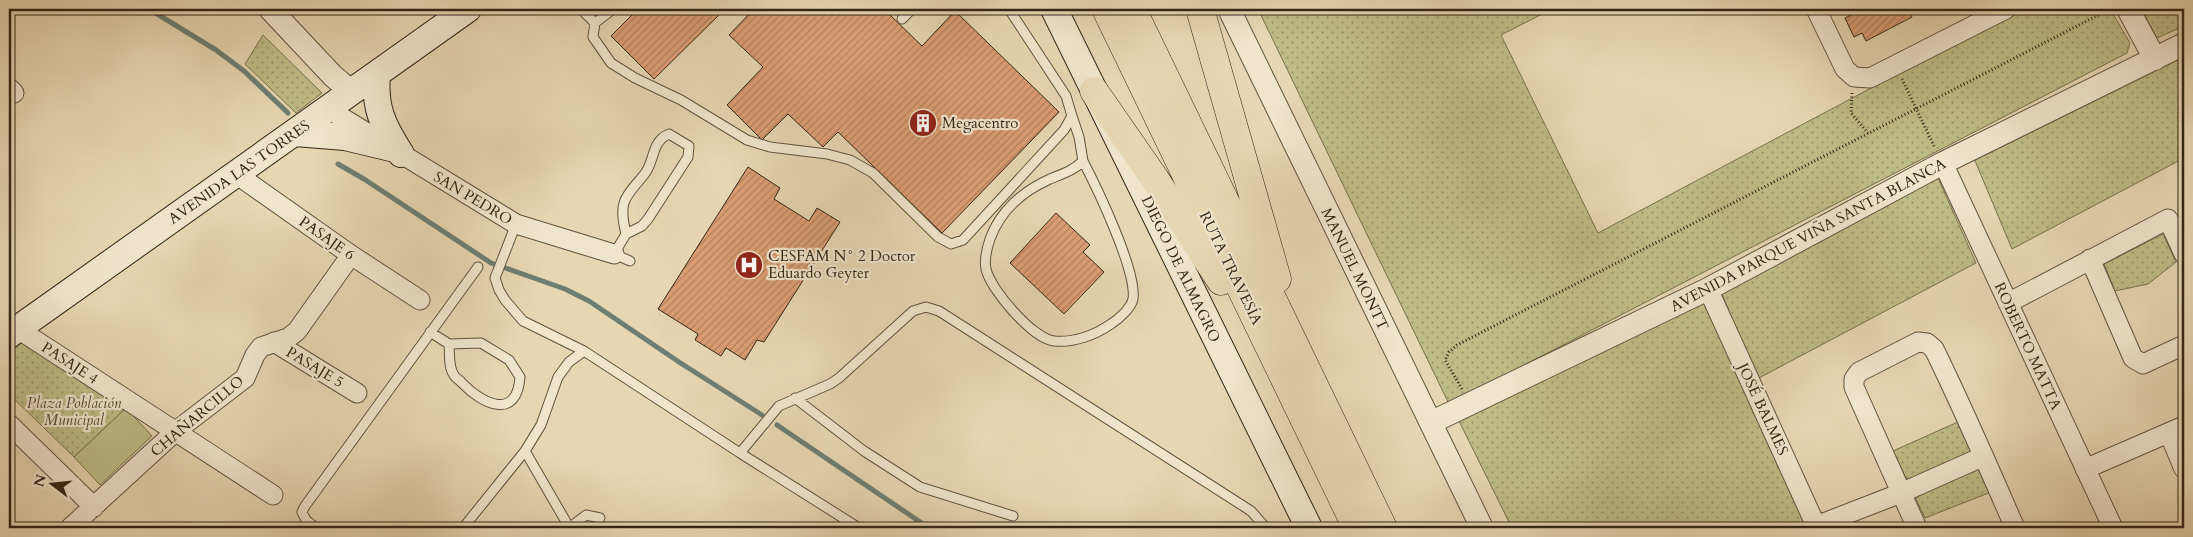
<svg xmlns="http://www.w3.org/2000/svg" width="2193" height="537" font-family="Cardo,serif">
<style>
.green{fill:url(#green-dots);stroke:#78704e}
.pitch{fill:#bdbb86;stroke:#78704e}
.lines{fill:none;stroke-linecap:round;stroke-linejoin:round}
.stream{stroke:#6e7e72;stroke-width:5}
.building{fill:url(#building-hatch);stroke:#332616}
.service-casing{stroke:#60523d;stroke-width:11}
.minor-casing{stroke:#60523d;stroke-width:21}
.tertiary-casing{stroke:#60523d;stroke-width:24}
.secondary-casing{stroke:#332616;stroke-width:28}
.trunk-casing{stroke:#332616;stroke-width:29}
.path{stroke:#332616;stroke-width:3;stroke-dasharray:1 2.5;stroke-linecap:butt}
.service{stroke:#efe4cc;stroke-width:9}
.minor{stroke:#efe4cc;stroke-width:19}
.tertiary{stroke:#efe4cc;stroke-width:22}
.secondary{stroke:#efe4cc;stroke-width:26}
.trunk{stroke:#e6d6b1;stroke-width:28}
.labels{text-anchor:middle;stroke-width:4.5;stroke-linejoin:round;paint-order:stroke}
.poi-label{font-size:15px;fill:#332616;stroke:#efe4cc;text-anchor:start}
.street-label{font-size:15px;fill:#332616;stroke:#efe4cc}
.park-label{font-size:15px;font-style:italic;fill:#564b32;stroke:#efe4cc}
</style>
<defs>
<pattern id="green-dots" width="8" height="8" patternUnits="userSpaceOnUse" patternTransform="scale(1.25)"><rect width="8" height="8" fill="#bdbb86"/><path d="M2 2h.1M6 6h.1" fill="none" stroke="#9a986d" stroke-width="1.8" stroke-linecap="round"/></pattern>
<pattern id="building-hatch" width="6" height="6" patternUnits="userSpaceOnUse" patternTransform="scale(1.25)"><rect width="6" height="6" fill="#db9d74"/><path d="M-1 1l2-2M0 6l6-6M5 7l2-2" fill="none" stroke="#b2805e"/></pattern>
</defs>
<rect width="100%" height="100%" fill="#e6d6b1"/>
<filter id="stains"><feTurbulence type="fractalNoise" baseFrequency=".004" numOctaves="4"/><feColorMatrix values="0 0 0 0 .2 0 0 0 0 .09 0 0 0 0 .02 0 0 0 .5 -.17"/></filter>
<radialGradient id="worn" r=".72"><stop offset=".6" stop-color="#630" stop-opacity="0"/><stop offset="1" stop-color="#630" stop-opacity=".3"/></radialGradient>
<!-- green -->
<path class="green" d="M1258,9H1552L1501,35L1598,233L2020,9H2110L2130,43L2127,53L1449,404Z
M2141,9H2184V26L2157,38Z
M263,35L322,93L296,113L245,64Z
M2184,52V158L2012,249L1973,156Z
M1938,178L1976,263L1757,379L1722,294Z
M2163,234L2176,262L2148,284L2115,291L2104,264Z
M1698,291L1808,528H1512L1456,415Z
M21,339L126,408L74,457L9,394V349Z
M1960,421L1991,492L1925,518L1893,451Z"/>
<!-- pitch -->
<path class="pitch" d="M126,408L152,436L100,485L74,457Z"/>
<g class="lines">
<!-- stream -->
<path class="stream" d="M149,9L216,50L244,71L288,113
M338,164L364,179L491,263L565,289L589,301L679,362L762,415
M777,425L929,528"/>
</g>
<!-- building -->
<path class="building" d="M638,9H725L654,79L611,36Z
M754,9H890L887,12L922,46L955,11L1059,112L942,233L838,132L823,147L788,114L762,140L727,105L763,67L729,35Z
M1848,9H1908L1912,17L1866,41L1862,33L1854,37L1845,18L1851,15Z
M748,167L780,188L774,199L809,221L817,208L840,222L764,342L757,340L745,360L726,348L721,356L695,340L698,334L658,309Z
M1056,213L1090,245L1083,252L1104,272L1064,314L1010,263Z"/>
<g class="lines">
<defs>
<path id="service" d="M581,9L595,23
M613,9L595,23L593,37L611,63L635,78L681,100L747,140L770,147L827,154L850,160L873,173L938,237L951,244L963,240L1064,130L1072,116L1066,96L1009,9
M902,19L912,9
M1072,116L1079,137L1083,161C1073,171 1062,174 1050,179C1023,191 1000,211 990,239C987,248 984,260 986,269C990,289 1033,339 1054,341C1074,343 1095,335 1111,324C1119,319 1131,308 1133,299C1137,271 1097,188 1083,161
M516,224L495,278L499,290L505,300L523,321L584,351L740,453
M626,234C624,225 621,213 624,203C627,192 640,181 646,172C655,158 652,141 669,134L689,146L688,157L648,219L642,226L626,234L614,254L630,261
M430,332L449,344L481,343L509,360L520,377C517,421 482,404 462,383C460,380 455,378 454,375C448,367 450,353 449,344
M795,398L864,451L920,487L1013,516
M525,451L569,527
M316,528L306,520L302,512L305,506L478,267
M463,528L525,451L541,425L558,377L569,362L584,351
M569,528L586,515L600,518
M859,528L740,453L779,406L830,384L839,378L913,311L926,307L939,311L1251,511L1266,528"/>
<path id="minor" d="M1816,9L1845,69L1854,77L1870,78L2006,9
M9,88L14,93
M328,109L516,224L614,254
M1943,163L2113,528
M236,174L351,255L420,300
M2090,259L2133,358L2143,364L2184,345
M1708,289L1817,528
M2008,303L2168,219L2184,254
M18,329L273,495
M274,342L357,393
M9,424L94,507
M2169,433L2184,469
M2085,469L2184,426
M1816,526L1901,493L1982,457
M70,528L176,431L245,378L255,355L261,347L288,338L297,331L351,255
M1917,528L1854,387V379L1859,372L1918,342L1927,343L1934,349C1963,408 1989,468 2015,528"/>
<path id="tertiary" d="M270,9L333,76L352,92
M1229,9L1482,528
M2128,9L2155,59
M1432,422L1708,289L1943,163L2184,44"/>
<path id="secondary" d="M1054,9L1309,528
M377,75C374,108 383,126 401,154
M295,133L345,137L391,148
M9,335L468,9"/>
<path id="trunk" d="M1106,9L1357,528
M1132,9L1383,528
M1200,9L1277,279
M1094,91L1155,179L1221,281"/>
</defs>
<!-- service casing -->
<use href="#service" class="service-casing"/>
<!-- minor casing -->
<use href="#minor" class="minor-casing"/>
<!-- tertiary casing -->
<use href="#tertiary" class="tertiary-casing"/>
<!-- secondary casing -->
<use href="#secondary" class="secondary-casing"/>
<!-- trunk casing -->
<use href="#trunk" class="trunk-casing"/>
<!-- path -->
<path class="path" d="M1902,79L1935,148
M1852,93L1851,113L1868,133
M1462,389L1445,360L1449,352L1457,345L2110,9"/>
<!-- service -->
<use href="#service" class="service"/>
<!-- minor -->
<use href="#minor" class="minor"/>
<!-- tertiary -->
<use href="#tertiary" class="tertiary"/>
<!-- secondary -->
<use href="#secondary" class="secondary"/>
<!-- trunk -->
<use href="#trunk" class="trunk"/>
</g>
<!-- icons -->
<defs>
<symbol id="building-disc" viewBox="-11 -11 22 22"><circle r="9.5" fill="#8f2418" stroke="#efe4cc"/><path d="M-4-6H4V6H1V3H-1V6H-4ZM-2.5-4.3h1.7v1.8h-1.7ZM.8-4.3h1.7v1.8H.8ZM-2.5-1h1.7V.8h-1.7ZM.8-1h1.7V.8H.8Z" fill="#fff"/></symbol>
<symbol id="hospital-disc" viewBox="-11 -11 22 22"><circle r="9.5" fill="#8f2418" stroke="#efe4cc"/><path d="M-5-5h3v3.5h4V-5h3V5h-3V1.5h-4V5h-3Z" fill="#fff"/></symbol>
</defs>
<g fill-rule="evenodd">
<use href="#building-disc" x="907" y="107" width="32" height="32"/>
<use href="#hospital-disc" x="733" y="249" width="32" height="32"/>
</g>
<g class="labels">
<!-- poi labels -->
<g class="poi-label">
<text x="942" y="128">Megacentro</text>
<text x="768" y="261">CESFAM N° 2 Doctor<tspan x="768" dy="17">Eduardo Geyter</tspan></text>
</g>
<!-- street labels -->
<g class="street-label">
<text transform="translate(239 172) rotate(-35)" y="5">AVENIDA LAS TORRES</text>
<text transform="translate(473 198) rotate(31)" y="5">SAN PEDRO</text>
<text transform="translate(1808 235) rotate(-28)" y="5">AVENIDA PARQUE VIÑA SANTA BLANCA</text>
<text transform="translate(327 238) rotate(35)" y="5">PASAJE 6</text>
<text transform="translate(1231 268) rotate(64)" y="5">RUTA TRAVESÍA</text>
<text transform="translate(1181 269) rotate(64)" y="5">DIEGO DE ALMAGRO</text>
<text transform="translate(1355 269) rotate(64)" y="5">MANUEL MONTT</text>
<text transform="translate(2028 346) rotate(65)" y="5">ROBERTO MATTA</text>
<text transform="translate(70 363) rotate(33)" y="5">PASAJE 4</text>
<text transform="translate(315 367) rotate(31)" y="5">PASAJE 5</text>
<text transform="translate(1763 409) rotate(65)" y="5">JOSÉ BALMES</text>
<text transform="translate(197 416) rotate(-40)" y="5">CHAÑARCILLO</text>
</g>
<!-- park labels -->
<g class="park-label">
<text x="74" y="408">Plaza Población<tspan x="74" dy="17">Municipal</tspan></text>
</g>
</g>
<!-- margin -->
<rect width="2193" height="537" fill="none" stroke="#e6d6b1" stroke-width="30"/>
<rect x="10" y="10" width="2173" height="517" fill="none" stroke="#332616" stroke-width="2.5"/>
<rect x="15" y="15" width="2163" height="507" fill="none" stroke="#332616"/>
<!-- north arrow -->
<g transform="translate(52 484) rotate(286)" stroke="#efe4cc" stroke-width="4" paint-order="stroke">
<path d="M0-4L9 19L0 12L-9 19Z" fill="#332616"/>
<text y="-8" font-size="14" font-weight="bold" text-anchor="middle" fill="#332616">N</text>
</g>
<rect width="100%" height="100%" filter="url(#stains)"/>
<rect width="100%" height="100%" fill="url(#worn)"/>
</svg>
